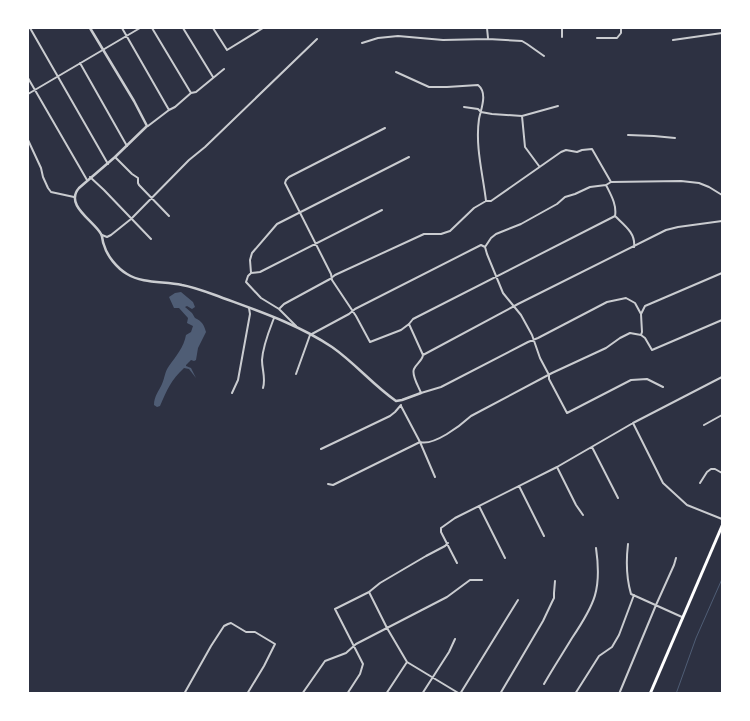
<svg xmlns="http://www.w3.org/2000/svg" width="750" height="721" font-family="'Fira Sans',sans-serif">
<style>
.water{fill:#4f5d75}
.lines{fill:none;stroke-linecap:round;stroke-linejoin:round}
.stream{stroke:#4f5d75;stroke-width:1}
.minor{stroke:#caccd0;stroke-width:2}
.tertiary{stroke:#caccd0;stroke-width:2.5}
.secondary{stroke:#fff;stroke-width:3}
</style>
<rect width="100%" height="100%" fill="#2d3142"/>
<!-- water -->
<path class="water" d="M181,292L193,302L195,307L192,309L187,306L185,307L192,313L195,318C202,321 204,325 206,332L198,348L196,360L194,361L191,360L186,365V366L191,368L196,378L189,369L184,368C171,380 167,390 160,406L157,407L154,405C154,396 159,391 162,384C165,377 165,371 169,366C176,356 184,347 186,335L191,332L193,326L187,323L188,318L179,308H174L169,297L175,293Z"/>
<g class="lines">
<!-- stream -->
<path class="stream" d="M676,694L696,638L722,579"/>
<!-- minor -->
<path class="minor" d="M30,28L108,164
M122,28L169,110
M152,28L191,93
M183,28L213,77
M213,28L227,50L263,28
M487,28L488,38
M562,37V28
M597,38H617L621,33V28
M673,40L722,33
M362,43L378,38L398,36L443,40L488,39L522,41L527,44L544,56
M80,63L127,146
M396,72L429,87H447L478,85C488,93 481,109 479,119C475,146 483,175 486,201
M28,78L87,180
M28,94L140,28
M464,107L478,109L481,112L492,114L522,116L558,106
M522,116L525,147L539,166
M148,126L169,110L175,107L191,93L196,92L224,69
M385,128L289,177L286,180L285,183L331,274L332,280L356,316L370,342L401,330L409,324L413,319L615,216
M628,135L654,136L675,138
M28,140L41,168L43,177L48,188L51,192L74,197
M115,157L132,174L138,178V183L139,185L169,216
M90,177L104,190L151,239
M606,185C611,195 617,205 615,216C624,225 636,233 634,247
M102,235L107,237L111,235L131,219L189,160L205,147L317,39
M485,247L487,254L503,293L521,315L532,335L540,358L549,375V379L567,413L631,380L647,379L663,387
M485,247L491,238L496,234L521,224L557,204L565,197L575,194L590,187L606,185L611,182L681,181L699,183L709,187L722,195
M251,273L250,260L252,253L277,224L409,157
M251,273L260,272L382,210
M251,273L248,276L246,282L261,298L279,309L296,326
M279,309L284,304L330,279L335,275L424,234H441L450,231L474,208L486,201H491L561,152L566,150L577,152L582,150L592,149L611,182
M641,314L642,332L641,335
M409,324L423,355C422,361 417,363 414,369C411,375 419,387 421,393L441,387L528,342L538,338L607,302L626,298L635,303L641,314L645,306L722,273
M423,355L518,304L666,230L678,227L722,221
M296,374L310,335L349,314L355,309L481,245L485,247
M263,388C266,378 262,370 262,360C263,345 269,331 274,318
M232,393L238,380L250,314L249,308
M401,406L420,442L435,477
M633,423L663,483L687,505L722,519
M704,425L722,415
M592,447L618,498
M321,449L390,416L395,412L401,405
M557,467L576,505L583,515
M700,483L707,472L711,469H715L722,473
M328,484L333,485L420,442C434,446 460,426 471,416L552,373L606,348L620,338L630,333L641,335L645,338L652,350L722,320
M519,486L544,536
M479,506L505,558
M628,544C626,561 626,577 631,594L682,617
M457,563L441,532V528L455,518L557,467L633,423L722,377
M369,592L387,628L407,662L460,694
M544,684C553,668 563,653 572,638C595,604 602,589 596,548
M184,694L211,646L224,626L228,624L231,623L246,632H255L275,644L264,666L247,694
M302,694L325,661L346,653L356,644L447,597L470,580H482
M347,694L360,674L363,664L335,609L369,592L380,583L426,556L445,546L448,543
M386,694L407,662
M422,694L449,652L455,639
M460,694L518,600
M500,694L543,621L552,602L554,598V593L555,581
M575,694L599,656L612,647L619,635L634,595
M619,694L656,605L674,565L676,558"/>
<!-- tertiary -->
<path class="tertiary" d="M90,28L134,101L147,126L115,157L79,188C64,205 94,221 101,234C103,237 102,241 104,245C107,256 117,268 127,274C143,284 164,281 182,285C193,287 204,291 215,295C255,310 296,323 332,347C355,363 373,385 396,401L402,400L421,393"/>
<!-- secondary -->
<path class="secondary" d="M650,694L722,526"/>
</g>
<!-- border -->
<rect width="750" height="721" fill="none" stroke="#ffffff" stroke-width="58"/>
</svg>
